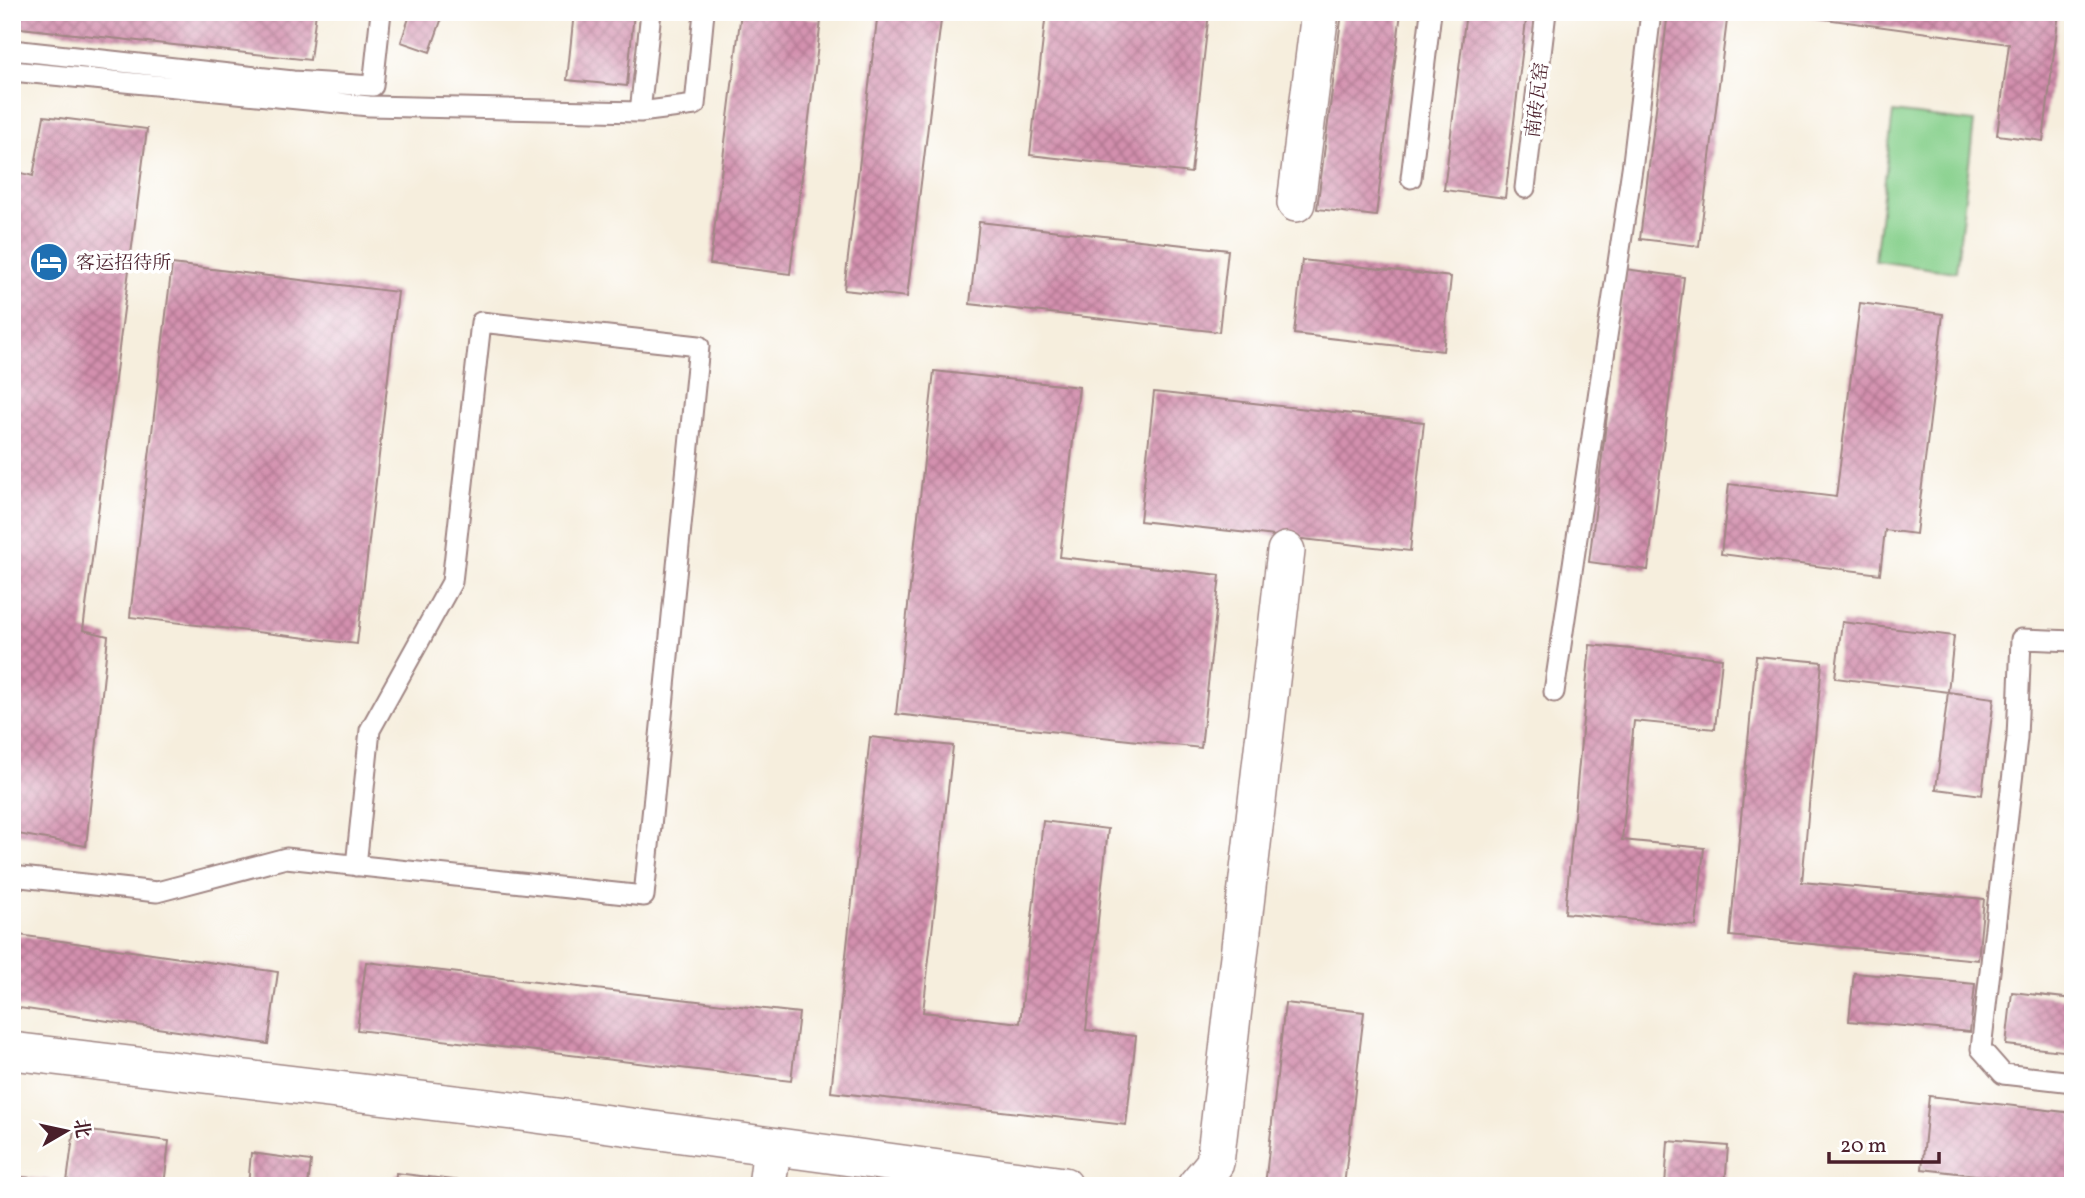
<svg xmlns="http://www.w3.org/2000/svg" width="2085" height="1198" font-family="Vollkorn,'Noto Serif SC',serif">
<style>
.garden{fill:#87d08c;stroke:#68785c;stroke-width:2}
.building{fill:url(#building-cross-hatch)}
.lines{fill:none;stroke-linecap:round;stroke-linejoin:round}
.lane-casing{stroke:#a08684;stroke-width:23}
.street-casing{stroke:#a08684;stroke-width:40}
.lane{stroke:#fff;stroke-width:19}
.street{stroke:#fff;stroke-width:37}
.labels{text-anchor:middle;stroke-width:7;stroke-linejoin:round;paint-order:stroke}
.street-label{font-size:19px;fill:#4a1f2b;stroke:#fff}
.poi-label{font-size:19px;fill:#4a1f2b;stroke:#fff;text-anchor:start}
</style>
<defs>
<pattern id="building-cross-hatch" width="8" height="8" patternUnits="userSpaceOnUse" patternTransform="scale(1.75)"><rect width="8" height="8" fill="#d390ae"/><path d="M0 0l8 8M0 8l8-8" fill="none" stroke="#ad758e"/></pattern>
</defs>
<rect width="100%" height="100%" fill="#fff"/>
<filter id="ink" filterUnits="userSpaceOnUse"><feTurbulence type="fractalNoise" baseFrequency=".0143" numOctaves="2"/><feDisplacementMap in="SourceGraphic" scale="14" xChannelSelector="R" yChannelSelector="G"/><feConvolveMatrix kernelMatrix="1 2 1 2 8 2 1 2 1" color-interpolation-filters="sRGB"/></filter>
<filter id="wash" filterUnits="userSpaceOnUse"><feTurbulence type="fractalNoise" baseFrequency=".00686" numOctaves="4" result="noise"/><feDisplacementMap in="SourceGraphic" scale="28" xChannelSelector="R" yChannelSelector="G"/><feGaussianBlur stdDeviation="1.57" result="paint"/><feColorMatrix in="noise" values="0 0 0 0 0 0 0 0 0 0 0 0 0 0 0 0 0 1.4 0 .05"/><feComposite in="paint" operator="in"/></filter>
<g filter="url(#wash)">
<rect width="100%" height="100%" fill="#f6eedd"/>
<!-- garden -->
<path class="garden" d="M1893,112L1974,122L1956,272L1875,261Z"/>
<g id="blocks">
<!-- building -->
<path class="building" d="M12,12H316L310,60L12,27Z
M411,12H444L430,52L401,42Z
M574,12H634L627,86L567,80Z
M741,12H762L821,20L790,274L710,264Z
M878,12H942L907,297L844,290Z
M1046,12H1209L1191,173L1030,155Z
M1342,12H1401L1376,216L1317,209Z
M1466,12H1527L1505,198L1444,190Z
M1668,12H1728L1699,246L1640,239Z
M1774,12H2059L2043,141L1997,135L2009,44Z
M44,116L147,129L83,630L108,636L86,846L12,833V292L17,260L14,171L33,176Z
M979,222L1228,250L1219,332L970,304Z
M1302,260L1451,277L1443,351L1294,334Z
M172,264L398,292L357,644L130,617Z
M1625,269L1684,277L1648,570L1589,562Z
M1860,303L1943,314L1916,534L1885,530L1880,574L1721,554L1729,484L1836,497Z
M934,371L1079,387L1060,557L1220,575L1201,748L896,714Z
M1154,392L1424,422L1410,551L1140,521Z
M1842,622L1954,636L1948,692L1835,678Z
M1590,645L1722,658L1715,729L1634,721L1622,840L1704,848L1696,926L1565,913Z
M1756,656L1822,662L1802,882L1984,899L1978,960L1730,936Z
M1948,692L1994,698L1982,795L1936,789Z
M870,737L953,746L923,1012L1020,1023L1043,821L1108,829L1086,1030L1136,1036L1126,1125L831,1092Z
M12,934L278,972L268,1044L12,1007Z
M366,962L799,1013L791,1081L357,1030Z
M1854,973L1975,984L1970,1032L1849,1021Z
M2012,992L2073,999V1052L2006,1045Z
M1285,1003L1364,1012L1344,1186H1265Z
M1929,1096L2073,1113V1186L1922,1169Z
M74,1129L169,1141L164,1186H13L14,1176L67,1182Z
M1668,1141L1728,1146L1725,1186H1665Z
M251,1153L311,1161L308,1186H248Z
M396,1173L461,1181V1186H395Z"/>
</g>
</g>
<g filter="url(#ink)">
<use href="#blocks" fill-opacity="0" stroke="#a08684" stroke-width="2"/>
<g class="lines">
<defs>
<path id="lane" d="M12,50L293,81L373,86L381,12
M12,71L369,106L640,112L651,12
M640,112L695,105L704,12
M1411,178L1431,12
M1525,188L1546,12
M2073,641L2021,639L2017,738L1981,1049L2003,1074L2073,1082
M1554,692L1633,162L1651,12
M12,876L157,892L286,858L644,896L699,346L481,322L452,582L370,730L356,866"/>
<path id="street" d="M1296,203L1320,12
M12,1051L521,1112L1064,1186
M767,1186L772,1147
M1196,1186L1215,1163L1286,551"/>
</defs>
<!-- lane casing -->
<use href="#lane" class="lane-casing"/>
<!-- street casing -->
<use href="#street" class="street-casing"/>
<!-- lane -->
<use href="#lane" class="lane"/>
<!-- street -->
<use href="#street" class="street"/>
</g>
</g>
<!-- icons -->
<defs>
<symbol id="hotel-disc" viewBox="-11 -11 22 22"><circle r="9.5" fill="#1f6fb2" stroke="#fff"/><path d="M-6-4.5h1.5V1H6V5H4.5V3h-9V5H-6ZM-4 0a1.8 1.8 0 1 1 3.6 0ZM.5 0V-2.5h3Q6-2.5 6 0Z" fill="#fff"/></symbol>
</defs>
<g fill-rule="evenodd">
<use href="#hotel-disc" x="27" y="240" width="44" height="44"/>
</g>
<g class="labels">
<!-- street labels -->
<g class="street-label">
<text transform="translate(1536 100) rotate(-83)" y="7">南砖瓦窑</text>
</g>
<!-- poi labels -->
<g class="poi-label">
<text x="76" y="269">客运招待所</text>
</g>
</g>
<!-- margin -->
<rect width="2085" height="1198" fill="none" stroke="#fff" stroke-width="42"/>
<!-- north arrow -->
<g transform="translate(66 1131) rotate(81)" stroke="#ffffff" stroke-width="5" paint-order="stroke">
<path d="M0-5L12 26L0 18L-12 26Z" fill="#4a1f2b"/>
<text y="-10" font-size="19" font-weight="bold" text-anchor="middle" fill="#4a1f2b">北</text>
</g>
<!-- scale -->
<path d="M1829 1152v10h110v-10" fill="none" stroke="#4a1f2b" stroke-width="3.5"/>
<text x="1840" y="1152" font-size="21" fill="#4a1f2b" stroke="#ffffff" stroke-width="5" paint-order="stroke">20 m</text>
</svg>
